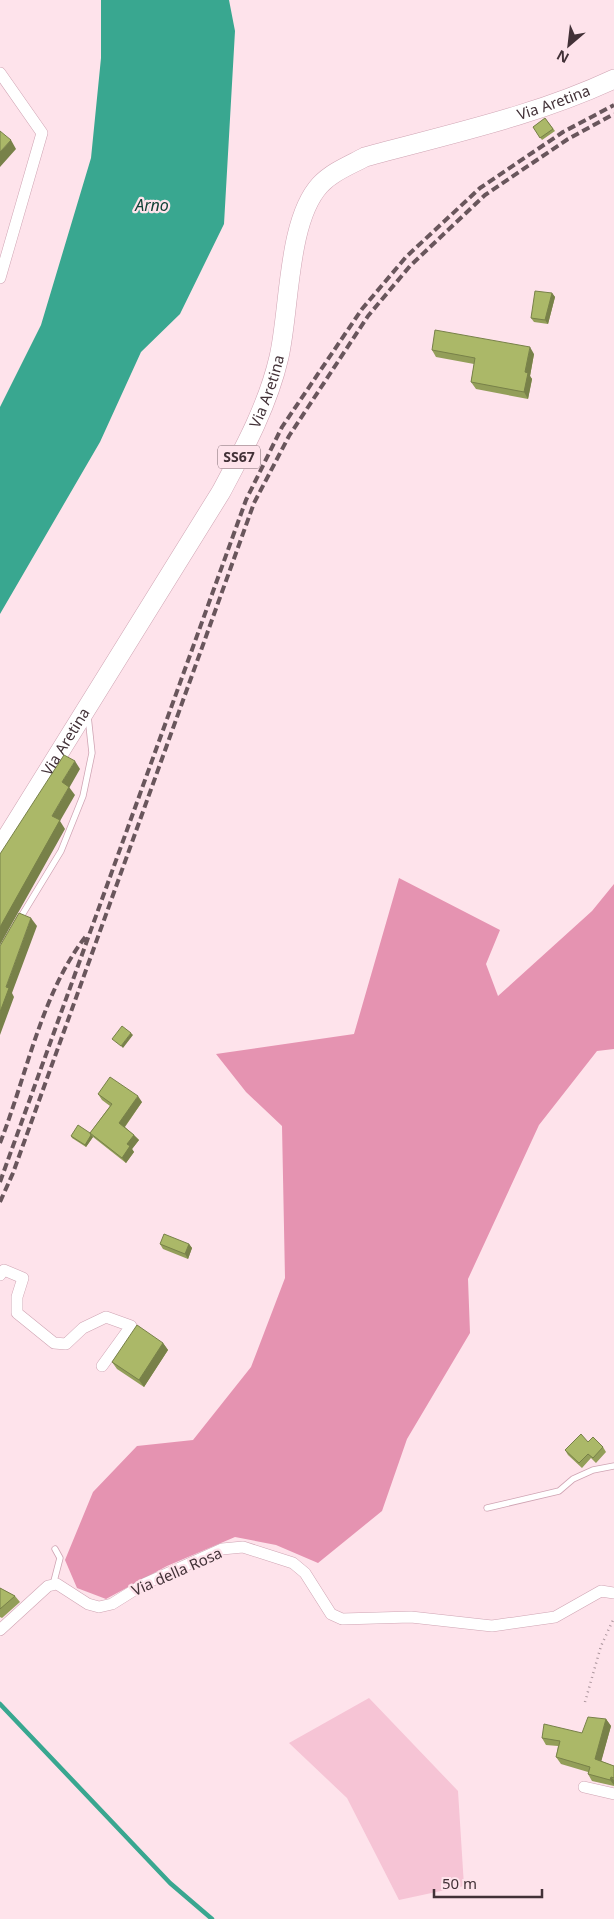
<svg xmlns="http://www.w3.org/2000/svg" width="614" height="1919" font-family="'Noto Sans',sans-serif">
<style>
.green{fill:#f6c4d5}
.forest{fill:#e593b1}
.water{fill:#39a790}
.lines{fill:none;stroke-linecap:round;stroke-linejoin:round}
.stream{stroke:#39a790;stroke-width:4.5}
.service-casing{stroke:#cfa4b3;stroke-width:7}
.minor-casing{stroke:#cfa4b3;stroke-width:12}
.primary-casing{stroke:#cfa4b3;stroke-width:20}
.path{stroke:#aa949b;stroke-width:2.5;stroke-dasharray:1 4;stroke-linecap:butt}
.service{stroke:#fff;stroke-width:5.5}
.minor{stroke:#fff;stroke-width:11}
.primary{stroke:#fff;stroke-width:19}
.rail{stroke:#69565c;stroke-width:4;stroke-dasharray:8 4;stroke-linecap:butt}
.wall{fill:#939e59}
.shaded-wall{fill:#788149}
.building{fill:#abb868;stroke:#788149}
.labels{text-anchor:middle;stroke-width:4.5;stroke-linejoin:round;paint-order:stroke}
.shield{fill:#fee3eb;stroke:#7a666d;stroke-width:1}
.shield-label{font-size:14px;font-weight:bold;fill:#423137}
.street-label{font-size:15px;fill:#423137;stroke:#fee3eb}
.water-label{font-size:16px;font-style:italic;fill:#124237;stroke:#fee3eb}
</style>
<rect width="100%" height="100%" fill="#fee3eb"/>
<!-- green -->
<path class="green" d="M369,1698L458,1791L464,1886L399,1900L347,1798L289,1743Z"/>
<!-- forest -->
<path class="forest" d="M399,878L500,930L486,964L498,996L592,911L614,884V1049L597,1051L539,1125L468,1279L470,1333L407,1439L382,1511L318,1563L276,1545L235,1537L167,1566L106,1599L77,1588L65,1560L93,1492L137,1446L193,1440L251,1367L285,1278L282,1126L246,1092L216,1054L354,1034Z"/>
<!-- water -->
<path class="water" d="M101,0H229L235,31L224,224L180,314L141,352L100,442L0,614V407L41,325L91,158L101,58Z"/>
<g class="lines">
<!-- stream -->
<path class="stream" d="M0,1704L170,1883L212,1919"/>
<defs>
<path id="service" d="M19,920L61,851L83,796L92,753L88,716
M487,1508L559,1491L573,1479L593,1470L614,1466
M53,1585L60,1558L55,1549"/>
<path id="minor" d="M0,73L42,133L0,278
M0,1275L4,1270L23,1278L17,1297V1313L54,1343L66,1344L83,1328L106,1317L131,1326L102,1366
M0,1630L48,1586L57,1584L88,1604L99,1607L112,1604L144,1584L222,1549L243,1547L293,1563L305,1573L331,1614L342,1619L411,1617L492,1626L555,1617L601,1591L614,1593
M584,1787L614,1794"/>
<g id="primary">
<path id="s1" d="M0,848L221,492C244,449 268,405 279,357C290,309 287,221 320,185C332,172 350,165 365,157C449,134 535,116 614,79"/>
</g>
</defs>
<!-- service casing -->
<use href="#service" class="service-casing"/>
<!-- minor casing -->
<use href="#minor" class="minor-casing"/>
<!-- primary casing -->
<use href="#primary" class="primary-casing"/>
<!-- path -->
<path class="path" d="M585,1702L601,1646L614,1618"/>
<!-- service -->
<use href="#service" class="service"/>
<!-- minor -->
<use href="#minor" class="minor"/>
<!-- primary -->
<use href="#primary" class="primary"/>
<!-- rail -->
<path class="rail" d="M0,1143C27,1075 41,994 86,936
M0,1182L246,500L282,427L362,309L406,257L480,188L563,132L614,105
M0,1202L13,1173L254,503L289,436L368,316L410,266L485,195L568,139L614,114"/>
</g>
<!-- wall -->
<path class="wall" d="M545,118L555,131L542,140L533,127Z
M552,293L555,297L548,324L534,322L531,318Z
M432,350L534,354L530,376L532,379L528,399L476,389L471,382L474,364L436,357Z
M98,1094L142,1102L125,1127L139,1140L132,1149L134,1152L126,1163L93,1137L86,1147L72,1138L71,1136L90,1133L110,1106L102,1100Z
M160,1244H189L192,1248L188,1259L163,1249Z
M163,1343L168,1350L144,1387L117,1369L112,1362Z
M588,1442L603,1447L606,1452L596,1463L591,1458L582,1468L568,1455L565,1450Z
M0,1588L15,1596L20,1602L2,1618L0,1617Z
M606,1719L611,1726L601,1761L614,1766V1786L592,1781L588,1774V1772L561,1764L556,1757L558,1746L546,1745L542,1738L582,1733Z"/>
<!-- shaded-wall -->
<path class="shaded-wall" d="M11,140L16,149L0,167V152Z
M552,293L555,297L548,324L545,320Z
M530,347L534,354L530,376L532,379L528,399L524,392L525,372Z
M75,761L80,769L68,790L62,782Z
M69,787L75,795L60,821L65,829L0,945V927L52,816Z
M31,918L37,926L12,993L14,997L0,1035V1012L6,987Z
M131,1033L133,1035L123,1048L121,1046Z
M138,1096L142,1102L123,1129L119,1123Z
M91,1135L93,1137L86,1147L85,1145Z
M134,1135L139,1140L132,1149L134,1152L126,1163L122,1158L127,1144Z
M189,1244L192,1248L188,1259L185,1254Z
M163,1343L168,1350L144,1387L139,1380Z
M606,1719L611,1726L600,1766L595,1759Z
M611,1777L614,1780V1785L610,1780Z"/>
<!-- building -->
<path class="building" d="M545,118L553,129L540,138L533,127Z
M0,131L11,140L0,152Z
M535,291L552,293L545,320L531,318Z
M435,330L530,347L525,372L528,373L524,392L471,382L475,358L432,350Z
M64,755L75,761L62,782L69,787L52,816L60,820L0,927V854Z
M19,913L31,918L6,987L9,988L0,1012V946Z
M122,1026L131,1033L121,1046L112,1039Z
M110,1077L138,1096L119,1123L134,1135L127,1144L130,1146L122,1158L90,1133L112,1104L98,1094Z
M78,1125L90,1133L91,1135L85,1145L71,1136Z
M164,1234L189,1244L185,1254L160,1244Z
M137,1325L163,1343L139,1380L112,1362Z
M581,1434L588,1442L593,1437L603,1447L593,1458L588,1454L579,1463L565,1450Z
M0,1588L15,1596L0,1609Z
M588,1717L606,1719L595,1759L614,1766V1778L611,1777L610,1780L588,1774L590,1767L556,1757L560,1741L542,1738L544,1724L582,1733Z"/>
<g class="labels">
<!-- shield labels -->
<rect class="shield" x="218" y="445.5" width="42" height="23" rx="4"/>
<g class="shield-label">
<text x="239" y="462">SS67</text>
</g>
<!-- street labels -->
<g class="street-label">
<text dy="5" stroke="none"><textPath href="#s1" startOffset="995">Via Aretina</textPath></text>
<text dy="5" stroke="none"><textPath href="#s1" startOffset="530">Via Aretina</textPath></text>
<text dy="5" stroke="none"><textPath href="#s1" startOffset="125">Via Aretina</textPath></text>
<text transform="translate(177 1572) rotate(-24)" y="5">Via della Rosa</text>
</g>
<!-- water labels -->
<g class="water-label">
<text x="152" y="211">Arno</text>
</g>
</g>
<!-- north arrow -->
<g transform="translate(569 45) rotate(208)" stroke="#fee3eb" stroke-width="4" paint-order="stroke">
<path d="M0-4L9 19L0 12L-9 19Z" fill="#423137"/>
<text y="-8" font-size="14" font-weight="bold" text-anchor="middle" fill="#423137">N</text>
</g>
<!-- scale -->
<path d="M434 1889v8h108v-8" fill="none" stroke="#423137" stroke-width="2.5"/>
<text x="442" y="1889" font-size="15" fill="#423137" stroke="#fee3eb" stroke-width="4" paint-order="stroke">50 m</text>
</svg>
